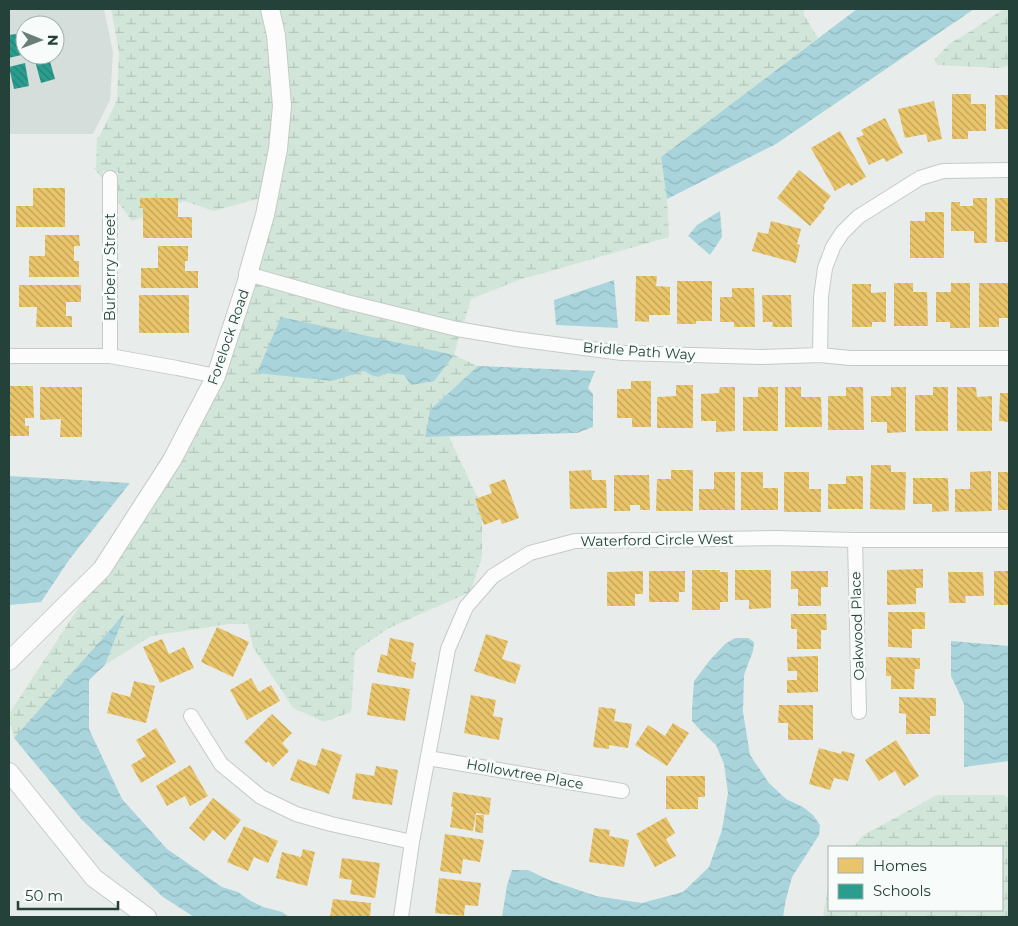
<svg xmlns="http://www.w3.org/2000/svg" width="1018" height="926" font-family="Montserrat,sans-serif">
<style>
.built{fill:#d6dedb;fill-rule:evenodd}
.wetland{fill:url(#wetland-marsh);fill-rule:evenodd}
.water{fill:url(#water-waves)}
.homes{fill:url(#homes-back-hatch)}
.schools{fill:url(#schools-back-hatch)}
.lines{fill:none;stroke-linecap:round;stroke-linejoin:round}
.minor-casing{stroke:#c5cac8;stroke-width:16}
.tertiary-casing{stroke:#c5cac8;stroke-width:20}
.minor{stroke:#fcfcfc;stroke-width:14}
.tertiary{stroke:#fcfcfc;stroke-width:18}
.labels{text-anchor:middle;stroke-width:5;stroke-linejoin:round;paint-order:stroke}
.street-label{font-size:14px;fill:#24423a;stroke:#f7fbf9}
</style>
<defs>
<pattern id="wetland-marsh" width="20" height="14" patternUnits="userSpaceOnUse" patternTransform="scale(1.25)"><rect width="20" height="14" fill="#d1e6d8"/><path d="M1 5h8M5 5V1M11 12h8M15 12V8" fill="none" stroke="#b3c6ba"/></pattern>
<pattern id="water-waves" width="16" height="10" patternUnits="userSpaceOnUse" patternTransform="scale(1.25)"><rect width="16" height="10" fill="#a9d4db"/><path d="M0 5q4-4 8 0t8 0" fill="none" stroke="#91b7bd"/></pattern>
<pattern id="homes-back-hatch" width="6" height="6" patternUnits="userSpaceOnUse" patternTransform="scale(1.25)"><rect width="6" height="6" fill="#e9c46a"/><path d="M-1 5l2 2M0 0l6 6M5-1l2 2" fill="none" stroke="#bda158"/></pattern>
<pattern id="schools-back-hatch" width="6" height="6" patternUnits="userSpaceOnUse" patternTransform="scale(1.25)"><rect width="6" height="6" fill="#2a9d8f"/><path d="M-1 5l2 2M0 0l6 6M5-1l2 2" fill="none" stroke="#248276"/></pattern>
</defs>
<rect width="100%" height="100%" fill="#e8edeb"/>
<!-- built -->
<path class="built" d="M9,9H104L113,52L110,100L93,134H9ZM25,25H55V55H25Z"/>
<!-- wetland -->
<path class="wetland" d="M111,9H262L268,36L274,106L271,149L260,198L214,211L184,201L132,221L118,202V172L103,171V180L94,168H96L97,138L99,137L117,100L119,52Z
M278,9H804V15L818,38L661,157L667,199L669,237L519,280L471,299L464,323L349,295L258,269L273,216Z
M1004,9H1009V65L1001,68L938,65L934,60L949,44L971,31Z
M255,283L345,309L459,337L454,355L478,366L430,410L425,437H449L482,507V557L472,588L468,593L389,628L355,651L351,712L324,722L293,708L253,647L248,624H229L151,636L105,665L124,614L14,738L9,718V714L90,590L221,384H222ZM453,355L404,375L385,372L371,375L364,371Z
M937,795H1004L1009,799V917H823L828,885L829,883V910H1002V847H854L862,836Z"/>
<!-- water -->
<path class="water" d="M857,9H974L776,144L667,199L661,157Z
M720,211L722,237L710,255L688,236L697,225Z
M614,280L618,328L556,325L554,300Z
M281,317L454,355L434,381L411,385L404,375L385,373L379,377L371,375L364,371L332,381L257,373Z
M478,366L595,371L588,388L593,394V427L577,433L425,437L430,410Z
M9,476L130,483L69,560L41,602L9,605Z
M125,613L105,665L89,680V729L122,799L167,849L222,887L238,892L249,900L263,907L282,912L289,917H194L163,897L82,820L14,738Z
M735,638H748L754,642L753,651L744,675L743,712L750,755L769,783L786,799L803,807L813,815L820,825L819,835L792,877L786,899L783,917H502L507,885L512,870H528L549,880L596,896L642,903L683,892L709,867L722,830L728,793L724,764L716,745L701,731L692,721V710L694,681L710,660L725,644Z
M951,641L1009,646V761L964,767V704L951,676Z"/>
<!-- homes -->
<path class="homes" d="M952,94H971V104H986V131H968V139H952Z
M995,95H1009V129H995Z
M934,101L942,139L928,142L926,134L905,138L898,109Z
M885,118L903,153L886,162L884,158L869,165L856,138L864,135L861,130Z
M840,131L866,177L851,186L849,183L835,191L811,148Z
M799,170L831,196L823,206L825,208L810,226L777,198Z
M33,188H65V227H16V206H33Z
M140,198H178V217H192V238H143V208H140Z
M973,198H987V243H974V231H951V202H960V206H973Z
M995,198H1009V242H995Z
M925,212H944V258H910V221H925Z
M771,221L801,229L797,244L800,245L796,263L752,251L758,232L768,234Z
M45,235H79L80,246H74V261H79V277H29V256H45Z
M158,246H188V261H185V271H198V288H141V268H158Z
M636,276H657L656,286L670,287V315H649V322L635,321Z
M677,281H712V321H696V324H677Z
M894,283H913V292H927L928,326H894Z
M951,283H970V328H950V322H936V292H951Z
M979,283H1009V318H999V327H979Z
M852,284H871V293L886,292V322H872V327H852Z
M19,285H81V302H66V316H72V327H36L37,307H19Z
M732,288H754L755,327H734V322H720V297H732Z
M139,295H189V333H139Z
M762,295H791L792,327H772L773,322H763Z
M631,381H651V427H632V418H617V389H631Z
M676,385H693V428H657V397L676,396Z
M9,386H33L34,418H25V426H29V436H9Z
M40,387H82V437H60L61,419L40,420Z
M720,387H735V431L716,432V421H701V394L719,393Z
M758,387H778V431H743V397H758Z
M785,387H801V397H821L822,427H785Z
M846,387H863L864,430H828V396H846Z
M891,387H906V432L887,433V422H871V396H891Z
M933,387H948V431H915V395H933Z
M957,387H976L977,397L992,396V431H957Z
M1000,393H1009V422L999,421Z
M871,465H891V472H906L905,510L870,509Z
M591,470L592,480H606L607,508L570,509L569,471Z
M671,470H693V511H656L657,479H671Z
M991,471L992,511L955,512V489H970V472Z
M714,472H735V510H699V489H714Z
M741,472H763V488H778V510H741Z
M784,472H809V489H821V512H784Z
M998,472H1009V510H998Z
M614,475H649L650,510H640V505H630V511H614Z
M846,476H863V509H828V484H846Z
M913,478H948L949,511L932,512V504H913Z
M505,479L519,518L502,524L500,519L484,525L475,499L492,493L489,485Z
M923,569V588H916V604L887,605V570Z
M692,570H720V572H728V602H720V610H692Z
M735,570H771V608L749,609V600H735Z
M643,571V594H635V606H607V572Z
M649,571H685V592H679V602H649Z
M791,571H828V587H821V606H798V589H791Z
M994,571H1009V605H994Z
M948,572H983L984,596H965L966,603H949Z
M888,612H925V629H912V648L888,647Z
M791,614H826L827,630H821V649H797V629H791Z
M217,627L249,642L233,677L201,662Z
M486,634L508,641L502,659L521,665L515,684L474,671Z
M390,638L414,643L411,661L416,663L413,679L377,672L381,654L387,656Z
M162,639L169,654L184,647L194,668L160,683L143,647Z
M818,656V692L787,693V680H797V671H788L787,657Z
M886,657L920,658V669H915L914,689H891V676H886Z
M251,678L259,692L271,685L280,701L247,720L230,690Z
M134,681L155,686L146,723L107,713L112,692L130,697Z
M372,683L410,689L405,721L367,715Z
M471,695L496,700L493,716L503,718L499,740L464,733Z
M899,697L936,698V716H930V734H906V714L899,713Z
M779,705H813V740H788V723H778Z
M599,707L616,709L614,721L632,724L628,748L609,745V749L593,747Z
M272,714L292,733L282,743L289,751L273,767L268,761L266,763L244,742Z
M673,723L689,733L667,766L635,745L648,725L665,736Z
M156,728L176,762L141,783L131,765L146,756L136,740Z
M896,740L919,776L904,786L895,771L879,781L865,760Z
M322,748L342,755L329,794L290,780L298,759L316,766Z
M819,748L841,754L842,751L855,754L848,781L834,778L830,790L809,784Z
M190,765L208,796L190,806L185,796L167,806L156,786Z
M376,766L398,770L392,805L352,799L356,773L374,776Z
M666,776H705V797H698V809H666Z
M453,792L491,798L489,815L476,813L473,831L450,827L453,807H451Z
M213,798L241,820L225,840L213,830L204,841L189,828Z
M476,815H484L483,833L475,832Z
M666,817L675,833L666,839L676,856L655,867L636,834Z
M244,826L278,841L268,863L254,857L248,871L227,862Z
M594,828L610,830L609,836L629,840L624,867L589,862Z
M445,834L484,840L480,862L463,859L461,874L440,871Z
M303,849L315,852L307,886L276,878L282,852L301,857Z
M342,858L380,863L375,898L350,894L352,880L339,878Z
M439,878L481,883L478,906L465,905L464,916L435,913Z
M333,899L371,903L370,917H330Z"/>
<!-- schools -->
<path class="schools" d="M16,34L21,55L9,58V35Z
M49,58L55,79L41,83L35,61Z
M25,63L29,86L14,89L9,67Z"/>
<g class="lines">
<defs>
<path id="minor" d="M248,274L347,302L457,329L516,339L622,353L761,357L820,355L850,358H1009
M820,355L821,297L825,268L833,247L842,233L858,217L920,178L943,171L1009,170
M9,356H110L177,368L216,376
M110,356V178
M855,540L859,712
M191,716L221,764L261,797L296,814L331,824L412,842
M428,758L622,791
M401,917L412,842L448,649L466,607L493,576L530,553L575,541L776,538L855,540H1009"/>
<path id="tertiary" d="M9,661L102,569L172,460L216,376L248,278V274L265,215L278,149L282,106L276,35L270,9
M9,772L94,878L147,917"/>
</defs>
<!-- minor casing -->
<use href="#minor" class="minor-casing"/>
<!-- tertiary casing -->
<use href="#tertiary" class="tertiary-casing"/>
<!-- minor -->
<use href="#minor" class="minor"/>
<!-- tertiary -->
<use href="#tertiary" class="tertiary"/>
</g>
<g class="labels">
<!-- street labels -->
<g class="street-label">
<text transform="translate(110 267) rotate(-90)" y="5">Burberry Street</text>
<text transform="translate(228 337) rotate(-71)" y="5">Forelock Road</text>
<text transform="translate(639 351) rotate(4)" y="5">Bridle Path Way</text>
<text transform="translate(657 540) rotate(-1)" y="5">Waterford Circle West</text>
<text transform="translate(857 626) rotate(-92)" y="5">Oakwood Place</text>
<text transform="translate(525 774) rotate(10)" y="5">Hollowtree Place</text>
</g>
</g>
<!-- border -->
<rect width="1018" height="926" fill="none" stroke="#24423a" stroke-width="20"/>
<!-- legend -->
<rect x="828" y="846" width="175" height="65" fill="#f7fbf9" stroke="#a3b1ad"/>
<rect x="838" y="858" width="25" height="15" fill="#e9c46a" stroke="#a3b1ad"/>
<text x="873" y="871" font-size="15" fill="#24423a">Homes</text>
<rect x="838" y="884" width="25" height="15" fill="#2a9d8f" stroke="#a3b1ad"/>
<text x="873" y="896" font-size="15" fill="#24423a">Schools</text>
<!-- north arrow -->
<g transform="translate(40 40) rotate(91)"><circle r="24" fill="#f7fbf9" stroke="#a3b1ad"/>
<path d="M0-4L9 19L0 12L-9 19Z" fill="#697e78"/>
<text y="-8" font-size="14" font-weight="bold" text-anchor="middle" fill="#24423a">N</text>
</g>
<!-- scale -->
<path d="M18 901v8h100v-8" fill="none" stroke="#24423a" stroke-width="2.5"/>
<text x="25" y="901" font-size="15" fill="#24423a" stroke="#f7fbf9" stroke-width="4" paint-order="stroke">50 m</text>
</svg>
